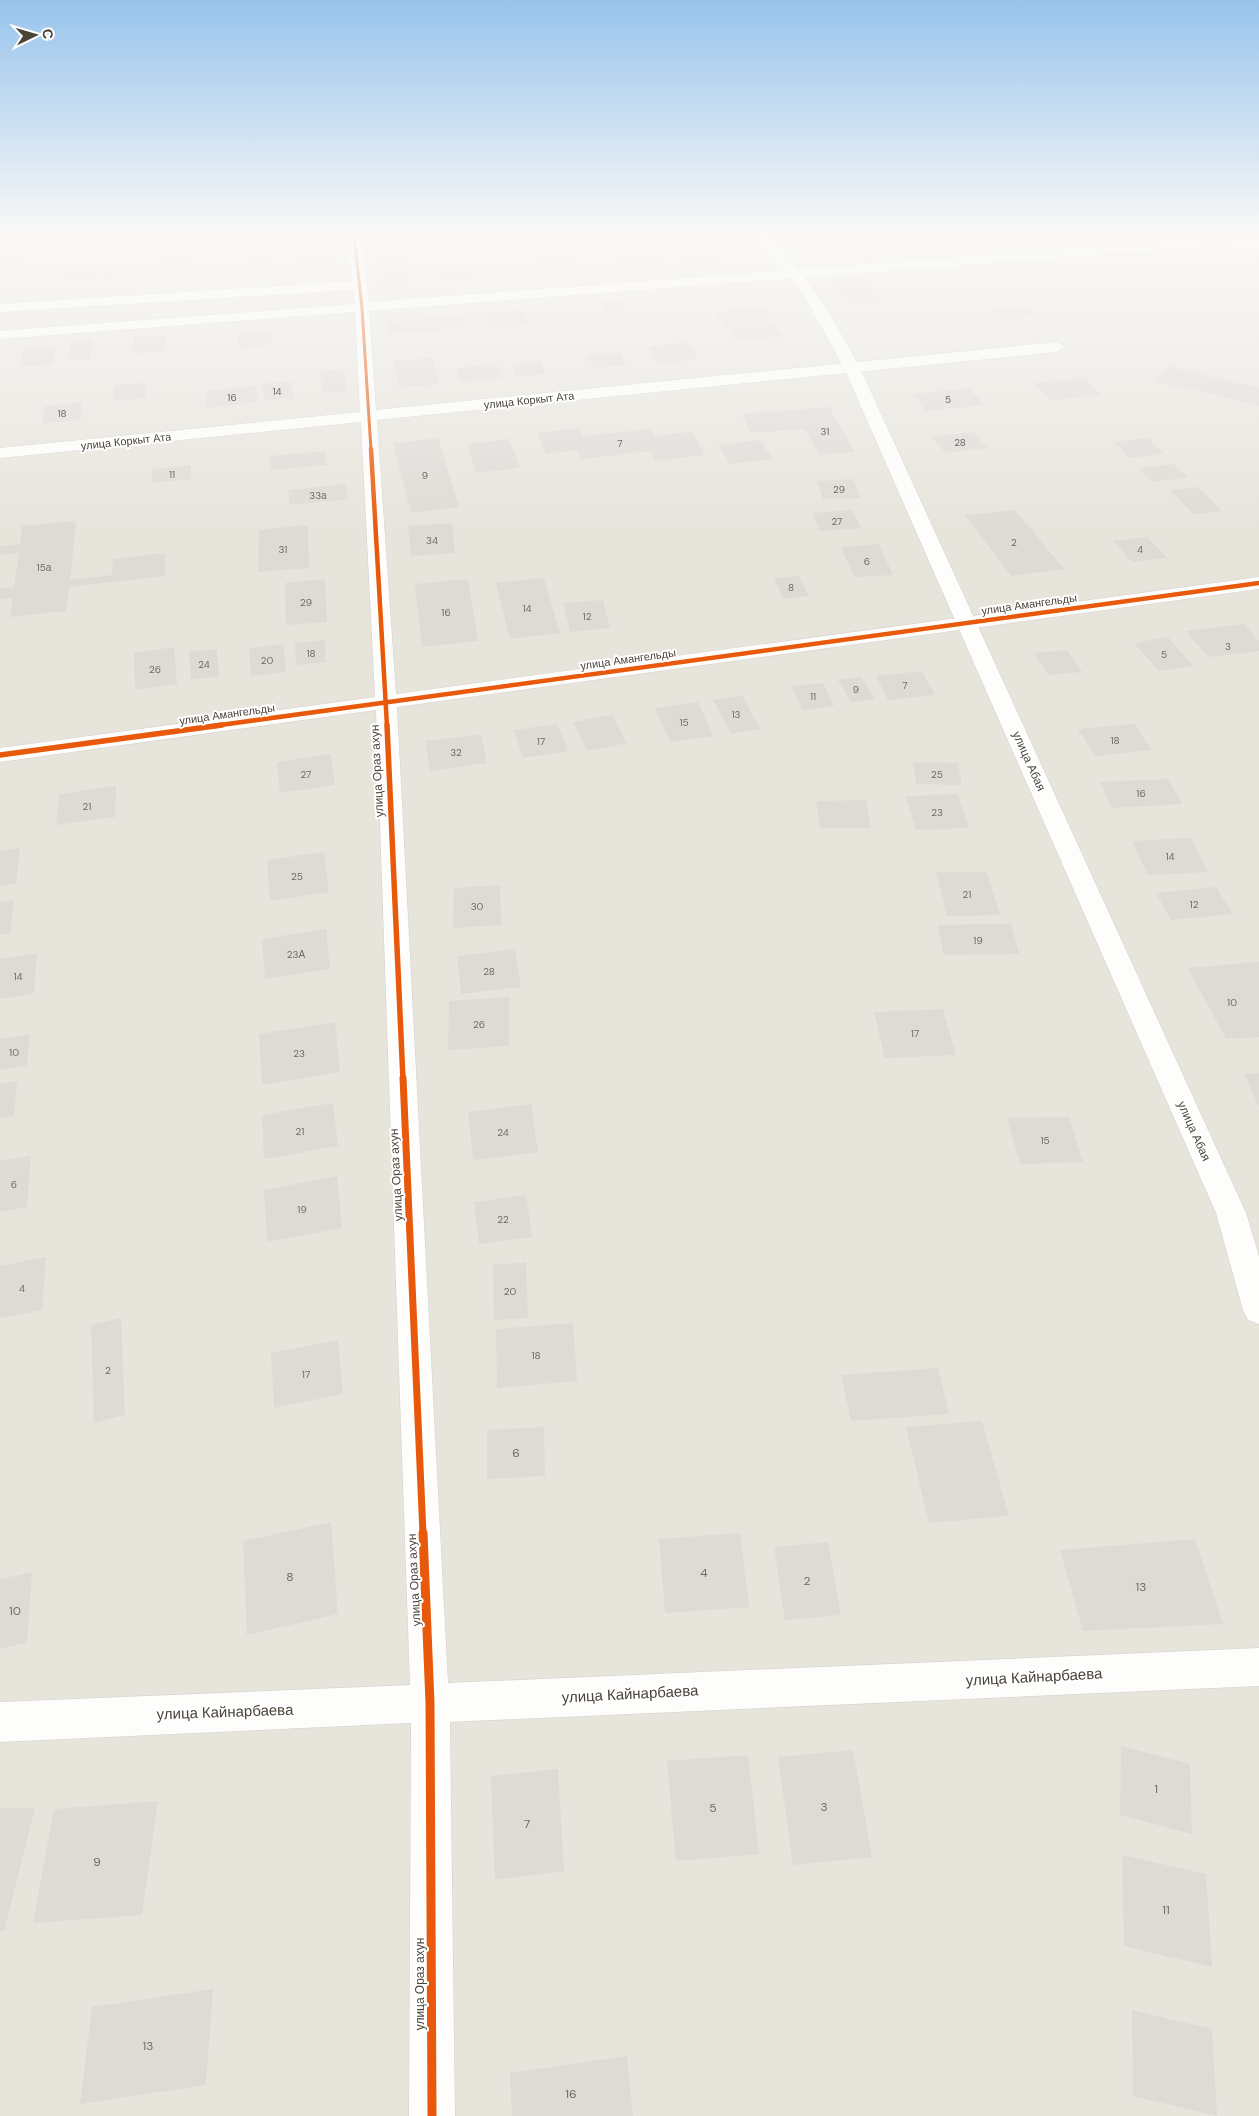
<svg xmlns="http://www.w3.org/2000/svg" width="1259" height="2116" font-family="'DM Sans',sans-serif">
<style>
.residential{fill:#e7e4dc}
.building{fill:#dedbd6}
.lines{fill:none;stroke-linecap:round;stroke-linejoin:round}
.minor-casing{stroke:#d2d0cb;stroke-width:1}
.tertiary-casing{stroke:#d2d0cb;stroke-width:1}
.minor{fill:#fdfdfc;fill-rule:evenodd}
.tertiary{fill:#fdfdfc;fill-rule:evenodd}
.cycleway-far4-casing{stroke:#fff;stroke-width:5}
.cycleway-far3-casing{stroke:#fff;stroke-width:6}
.cycleway-far2-casing{stroke:#fff;stroke-width:8}
.cycleway-far1-casing{stroke:#fff;stroke-width:10}
.cycleway-casing{stroke:#fff;stroke-width:12}
.cycleway-far4{stroke:#e8590c;stroke-width:3}
.cycleway-far3{stroke:#e8590c;stroke-width:4.5}
.cycleway-far2{stroke:#e8590c;stroke-width:5.5}
.cycleway-far1{stroke:#e8590c;stroke-width:7}
.cycleway{stroke:#e8590c;stroke-width:9}
.labels{text-anchor:middle;stroke-width:4;stroke-linejoin:round;paint-order:stroke}
.number-label{font-size:10px;fill:#706a61}
.far-street-label{font-size:11px;fill:#4b4439;stroke:#fff}
.street-label{font-size:12px;fill:#4b4439;stroke:#fff}
.near-number-label{font-size:12px;fill:#706a61}
.near-street-label{font-size:15px;fill:#4b4439;stroke:#fff}
</style>
<rect width="100%" height="100%" fill="#f4f2ee"/>
<!-- residential -->
<path class="residential" d="M0,235H1259V2116H0Z"/>
<!-- building -->
<path class="building" d="M515,235L521,246L491,249L485,238Z
M714,235H741L747,241L723,244Z
M809,235H834L850,252L809,256L792,236Z
M945,235L956,247L919,249L907,236Z
M973,235H994L1001,242L981,243Z
M1016,235H1044L1046,237L1020,239Z
M870,237L879,251L856,252L847,238Z
M327,240V247L292,249L291,242Z
M404,245L407,261L380,263L378,246Z
M23,250L21,261L0,263V252Z
M710,251L718,264L685,267L678,254Z
M330,253L333,263L302,266L299,256Z
M654,254L661,266L627,269L620,257Z
M269,256L271,267L250,269L248,258Z
M570,258L574,273L541,275L537,260Z
M190,262L189,272L161,274L163,263Z
M131,265L129,276L102,278L104,267Z
M471,266V278L441,279V267Z
M95,268L93,280L65,281L67,269Z
M406,272L407,282L380,283L379,273Z
M862,277L885,302L850,305L828,280Z
M623,301L627,309L605,311L601,302Z
M1028,306L1040,316L1004,320L992,310Z
M761,307L784,336L736,341L715,312Z
M524,310L529,325L491,328L486,313Z
M462,316L465,328L389,334L387,322Z
M270,330L272,345L238,348L237,333Z
M167,335L164,352L131,354L135,337Z
M93,340L90,359L68,361L71,342Z
M687,342L699,359L660,364L648,347Z
M56,346L53,364L19,367L23,349Z
M620,352L626,365L593,368L587,355Z
M432,358L439,384L399,388L393,361Z
M541,362L546,374L516,377L511,365Z
M497,364L502,378L461,382L456,368Z
M1168,366L1259,388V406L1155,381Z
M342,369L348,391L324,394L319,372Z
M1085,378L1102,395L1051,400L1034,383Z
M290,381L294,398L264,401L261,384Z
M147,382L146,398L113,401L115,385Z
M256,386L259,402L206,408L205,391Z
M969,388L984,405L926,411L913,394Z
M82,402L80,420L42,424L45,406Z
M829,407L855,452L819,455L805,429L751,433L742,414Z
M580,428L583,436L651,429L655,436L692,432L705,455L655,461L650,451L581,459L577,450L546,454L537,433Z
M974,432L987,448L945,453L932,437Z
M438,438L459,507L411,513L393,443Z
M1148,438L1164,454L1129,458L1114,442Z
M509,439L520,468L476,473L467,444Z
M760,440L773,459L730,464L718,445Z
M325,451L327,465L271,470L270,456Z
M1174,464L1188,478L1152,482L1138,468Z
M191,465V479L152,483V469Z
M854,479L860,498L823,499L817,481Z
M345,484L348,499L290,505L288,490Z
M1198,487L1222,511L1193,514L1170,490Z
M853,510L861,528L820,531L813,513Z
M1015,510L1064,569L1011,576L965,515Z
M76,521L70,580L112,575L113,559L165,553V576L69,587L66,611L10,617L13,598L0,599V589L14,587L19,553L0,555V546L20,544L22,526Z
M452,523L455,553L411,556L408,526Z
M308,525L309,568L258,572L259,530Z
M1147,537L1167,558L1132,562L1113,541Z
M879,544L893,575L854,577L841,547Z
M799,576L809,596L784,599L774,578Z
M544,578L560,633L510,639L496,583Z
M325,579L327,622L286,625L285,583Z
M468,579L478,641L422,647L415,584Z
M603,600L610,628L570,632L563,603Z
M1244,624L1259,641V651L1208,657L1186,631Z
M1168,637L1193,666L1159,671L1134,643Z
M325,640L326,662L296,665L295,643Z
M283,644L286,672L251,676L249,648Z
M174,647L177,684L135,690L134,653Z
M217,649L219,676L191,680L189,652Z
M1067,650L1082,672L1048,675L1034,653Z
M922,671L935,695L888,700L876,676Z
M861,677L875,699L851,702L838,680Z
M823,683L834,706L802,710L792,686Z
M742,695L760,729L731,734L713,700Z
M698,702L713,736L670,742L655,708Z
M612,715L627,743L587,751L573,722Z
M558,724L568,751L523,758L514,730Z
M1134,724L1152,750L1095,756L1078,729Z
M481,734L487,763L430,771L425,741Z
M331,754L335,785L280,793L277,762Z
M913,762L958,763L962,785L916,784Z
M1168,779L1182,804L1112,808L1100,782Z
M116,786L115,817L56,825L59,794Z
M958,794L969,828L916,830L906,796Z
M866,800L871,828H820L816,801Z
M1191,838L1208,872L1148,875L1132,841Z
M20,848L16,884L0,886V851Z
M324,852L329,892L270,901L267,860Z
M936,872H987L1000,915L947,916Z
M500,885L501,925L453,928L454,888Z
M1216,887L1233,914L1171,920L1156,893Z
M14,900L10,933L0,935V902Z
M1011,924L1019,954L944,955L937,925Z
M326,929L330,969L265,979L262,939Z
M515,949L521,987L461,994L457,956Z
M37,953L34,993L0,999V959Z
M1259,962V1037L1226,1039L1188,968Z
M509,997V1046L448,1050L449,1001Z
M943,1009L956,1055L885,1058L874,1012Z
M335,1022L340,1072L262,1085L259,1034Z
M30,1034L27,1065L0,1070V1039Z
M1259,1073V1107L1244,1074Z
M17,1081L14,1116L0,1118V1084Z
M333,1103L338,1146L264,1159L262,1115Z
M531,1104L538,1152L473,1160L468,1112Z
M1069,1117L1083,1162L1020,1164L1007,1118Z
M31,1156L27,1207L0,1212V1161Z
M337,1176L342,1228L267,1242L264,1190Z
M526,1195L532,1237L479,1244L474,1202Z
M46,1257L42,1310L0,1318V1266Z
M526,1262L528,1318L494,1320L493,1265Z
M121,1318L125,1415L94,1423L91,1325Z
M573,1323L577,1381L497,1388L496,1329Z
M338,1340L343,1394L274,1408L271,1353Z
M938,1368L949,1414L851,1421L841,1375Z
M982,1421L1009,1516L929,1523L906,1427Z
M544,1427L545,1476L487,1479V1430Z
M331,1522L338,1614L247,1635L243,1541Z
M740,1533L749,1607L665,1613L659,1539Z
M1195,1539L1223,1624L1083,1631L1060,1550Z
M828,1542L841,1615L785,1620L774,1547Z
M32,1572L27,1643L0,1649V1579Z
M1121,1746L1190,1764L1192,1834L1120,1815Z
M853,1750L872,1857L793,1865L778,1757Z
M748,1755L759,1854L676,1861L667,1761Z
M558,1769L564,1871L495,1880L491,1776Z
M158,1801L142,1915L33,1923L54,1809Z
M0,1808H35L4,1931H0Z
M1122,1855L1206,1874L1212,1967L1124,1946Z
M213,1989L206,2085L80,2104L92,2007Z
M1132,2010L1212,2029L1217,2116L1133,2096Z
M627,2056L633,2116H512L510,2073Z"/>
<g class="lines">
<defs>
<path id="minor" d="M347,235H361L369,302L1211,238L1259,240V248L1211,246L369,311L376,410L1057,342L1065,347L1057,352L377,420L396,694L1259,577V589L397,707L448,1683L1259,1648V1686L450,1722L455,2116H409L411,1723L0,1742V1702L410,1685L376,710L0,762V748L375,697L361,422L0,458V448L360,412L355,312L0,339V331L354,304L353,290L0,312V304L352,281Z"/>
<path id="tertiary" d="M751,235H766C807,273 834,319 860,368L1246,1213L1259,1256V1324L1248,1320L1243,1310L1216,1213L844,368L805,297L783,267Z"/>
</defs>
<!-- minor casing -->
<use href="#minor" class="minor-casing"/>
<!-- tertiary casing -->
<use href="#tertiary" class="tertiary-casing"/>
<!-- minor -->
<use href="#minor" class="minor"/>
<!-- tertiary -->
<use href="#tertiary" class="tertiary"/>
<defs>
<path id="cycleway-far4" d="M354,235L362,308L371,450"/>
<path id="cycleway-far3" d="M371,449L387,726
M213,726L1259,583"/>
<path id="cycleway-far2" d="M387,725L403,1080
M0,755L222,725"/>
<path id="cycleway-far1" d="M403,1078L423,1534"/>
<path id="cycleway" d="M423,1533L430,1703L432,2116"/>
</defs>
<!-- cycleway-far4 casing -->
<use href="#cycleway-far4" class="cycleway-far4-casing"/>
<!-- cycleway-far3 casing -->
<use href="#cycleway-far3" class="cycleway-far3-casing"/>
<!-- cycleway-far2 casing -->
<use href="#cycleway-far2" class="cycleway-far2-casing"/>
<!-- cycleway-far1 casing -->
<use href="#cycleway-far1" class="cycleway-far1-casing"/>
<!-- cycleway casing -->
<use href="#cycleway" class="cycleway-casing"/>
<!-- cycleway-far4 -->
<use href="#cycleway-far4" class="cycleway-far4"/>
<!-- cycleway-far3 -->
<use href="#cycleway-far3" class="cycleway-far3"/>
<!-- cycleway-far2 -->
<use href="#cycleway-far2" class="cycleway-far2"/>
<!-- cycleway-far1 -->
<use href="#cycleway-far1" class="cycleway-far1"/>
<!-- cycleway -->
<use href="#cycleway" class="cycleway"/>
</g>
<!-- sky -->
<linearGradient id="sky" x2="0" y2="1"><stop stop-color="#98c4ec"/><stop offset="0.44" stop-color="#faf9f7"/><stop offset="1" stop-color="#faf9f7" stop-opacity="0"/></linearGradient>
<rect width="1259" height="531" fill="url(#sky)"/>
<g class="labels">
<!-- number labels -->
<g class="number-label">
<text x="277" y="395">14</text>
<text x="232" y="401">16</text>
<text x="948" y="403">5</text>
<text x="62" y="417">18</text>
<text x="825" y="435">31</text>
<text x="960" y="446">28</text>
<text x="620" y="447">7</text>
<text x="172" y="478">11</text>
<text x="425" y="479">9</text>
<text x="839" y="493">29</text>
<text x="318" y="499">33а</text>
<text x="837" y="525">27</text>
<text x="432" y="544">34</text>
<text x="1014" y="546">2</text>
<text x="283" y="553">31</text>
<text x="1140" y="553">4</text>
<text x="867" y="565">6</text>
<text x="44" y="571">15а</text>
<text x="791" y="591">8</text>
<text x="306" y="606">29</text>
<text x="527" y="612">14</text>
<text x="446" y="616">16</text>
<text x="587" y="620">12</text>
<text x="1228" y="650">3</text>
<text x="311" y="657">18</text>
<text x="1164" y="658">5</text>
<text x="267" y="664">20</text>
<text x="204" y="668">24</text>
<text x="155" y="673">26</text>
<text x="905" y="689">7</text>
<text x="856" y="693">9</text>
<text x="813" y="700">11</text>
<text x="736" y="718">13</text>
<text x="684" y="726">15</text>
<text x="1115" y="744">18</text>
<text x="541" y="745">17</text>
<text x="456" y="756">32</text>
<text x="306" y="778">27</text>
<text x="937" y="778">25</text>
<text x="1141" y="797">16</text>
<text x="87" y="810">21</text>
<text x="937" y="816">23</text>
<text x="1170" y="860">14</text>
<text x="297" y="880">25</text>
<text x="967" y="898">21</text>
<text x="1194" y="908">12</text>
<text x="477" y="910">30</text>
<text x="978" y="944">19</text>
<text x="296" y="958">23А</text>
<text x="489" y="975">28</text>
<text x="18" y="980">14</text>
<text x="1232" y="1006">10</text>
<text x="479" y="1028">26</text>
<text x="915" y="1037">17</text>
<text x="14" y="1056">10</text>
<text x="299" y="1057">23</text>
<text x="300" y="1135">21</text>
<text x="503" y="1136">24</text>
<text x="1045" y="1144">15</text>
<text x="14" y="1188">6</text>
<text x="302" y="1213">19</text>
<text x="503" y="1223">22</text>
<text x="22" y="1292">4</text>
<text x="510" y="1295">20</text>
<text x="536" y="1359">18</text>
<text x="108" y="1374">2</text>
<text x="306" y="1378">17</text>
</g>
<!-- far-street labels -->
<g class="far-street-label">
<text transform="translate(529 400) rotate(-6)" y="4">улица Коркыт Ата</text>
<text transform="translate(126 441) rotate(-6)" y="4">улица Коркыт Ата</text>
<text transform="translate(1029 604) rotate(-8)" y="4">улица Амангельды</text>
<text transform="translate(628 659) rotate(-8)" y="4">улица Амангельды</text>
<text transform="translate(227 714) rotate(-8)" y="4">улица Амангельды</text>
</g>
<!-- street labels -->
<g class="street-label">
<text transform="translate(1029 761) rotate(66)" y="4">улица Абая</text>
<text transform="translate(377 771) rotate(-93)" y="4">улица Ораз ахун</text>
<text transform="translate(1194 1131) rotate(66)" y="4">улица Абая</text>
<text transform="translate(396 1175) rotate(-93)" y="4">улица Ораз ахун</text>
<text transform="translate(414 1580) rotate(-93)" y="4">улица Ораз ахун</text>
<text transform="translate(420 1984) rotate(-90)" y="4">улица Ораз ахун</text>
</g>
<!-- near-number labels -->
<g class="near-number-label">
<text x="516" y="1457">6</text>
<text x="704" y="1577">4</text>
<text x="290" y="1581">8</text>
<text x="807" y="1585">2</text>
<text x="1141" y="1591">13</text>
<text x="15" y="1615">10</text>
<text x="1156" y="1793">1</text>
<text x="824" y="1811">3</text>
<text x="713" y="1812">5</text>
<text x="527" y="1828">7</text>
<text x="97" y="1866">9</text>
<text x="1166" y="1914">11</text>
<text x="148" y="2050">13</text>
<text x="571" y="2098">16</text>
</g>
<!-- near-street labels -->
<g class="near-street-label">
<text transform="translate(1034 1677) rotate(-3)" y="5">улица Кайнарбаева</text>
<text transform="translate(630 1694) rotate(-3)" y="5">улица Кайнарбаева</text>
<text transform="translate(225 1712) rotate(-2)" y="5">улица Кайнарбаева</text>
</g>
</g>
<!-- north arrow -->
<g transform="translate(35 35) rotate(85)" stroke="#ffffff" stroke-width="4" paint-order="stroke">
<path d="M0-4L9 19L0 12L-9 19Z" fill="#4b4439"/>
<text y="-8" font-size="14" font-weight="bold" text-anchor="middle" fill="#4b4439">С</text>
</g>
</svg>
